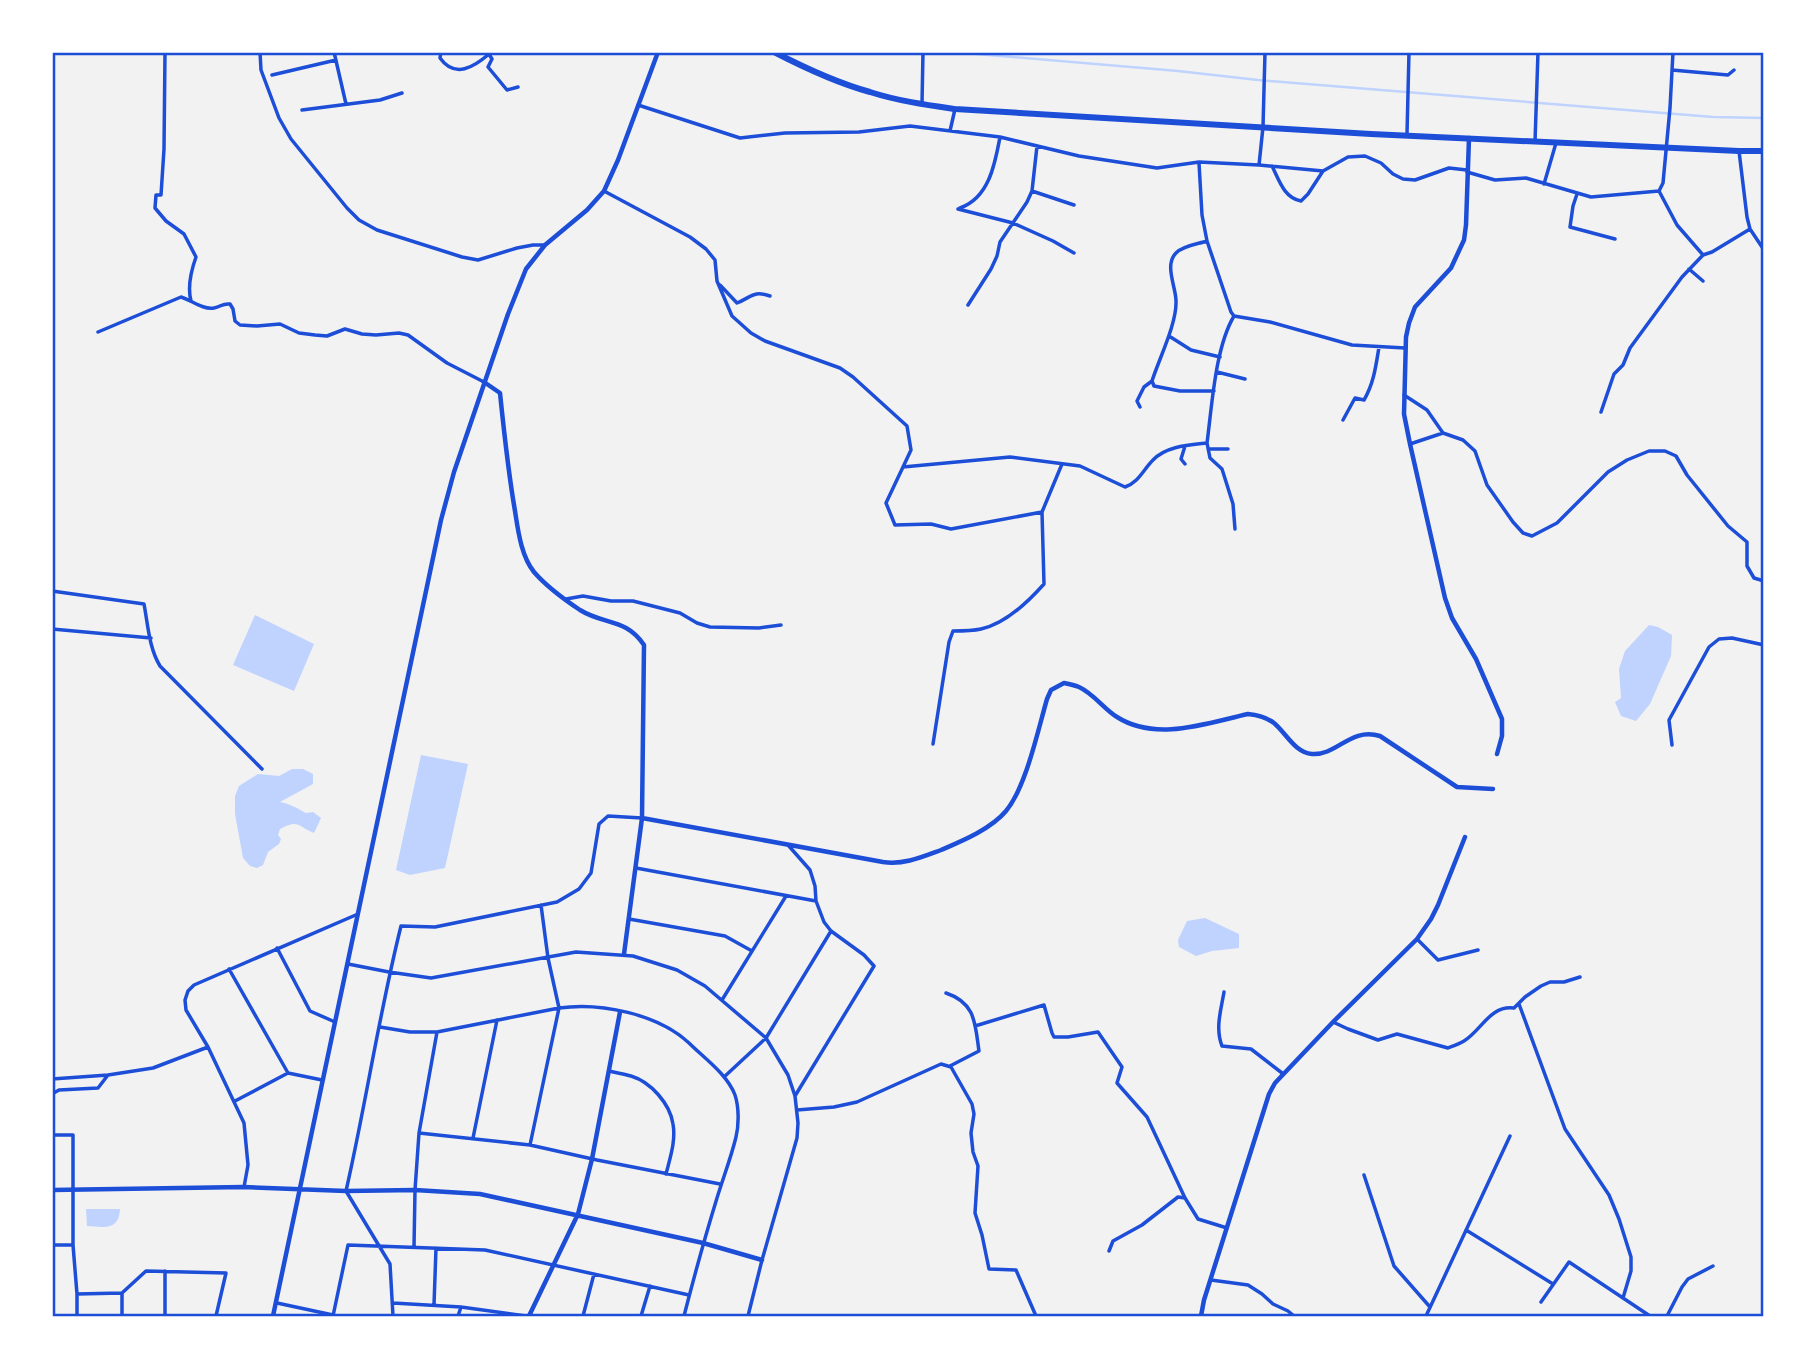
<svg xmlns="http://www.w3.org/2000/svg" width="1816" height="1369" font-family="Roboto,sans-serif">
<style>
.water{fill:#bfd3fe}
.lines{fill:none;stroke-linecap:round;stroke-linejoin:round}
.stream{stroke:#bfd3fe;stroke-width:2.5}
.minor{stroke:#1d4ed8;stroke-width:3.5}
.tertiary{stroke:#1d4ed8;stroke-width:4.5}
.primary{stroke:#1d4ed8;stroke-width:6}
.neatline{fill:none;stroke:#1d4ed8;stroke-width:2.5}
</style>
<rect width="100%" height="100%" fill="#f2f2f2"/>
<!-- water -->
<path class="water" d="M255,615L314,644L294,691L233,665Z
M1649,625L1658,627L1672,635L1671,656L1650,704L1636,721L1621,716L1615,702L1621,698L1619,669L1625,651Z
M421,755L468,764L445,868L410,875L396,870Z
M292,769H303L313,774V784L280,802C290,804 297,808 306,813L313,812L321,818L314,833C297,826 299,819 280,829L278,835L281,839L279,844L268,852L263,865L257,868L250,866L243,858L235,814V796L239,786L258,774L279,776Z
M1205,918L1239,934V948L1212,951L1196,956L1179,947L1178,940L1187,921Z
M86,1209H120C119,1231 104,1227 87,1226Z"/>
<g class="lines">
<!-- stream -->
<path class="stream" d="M953,52L1178,71L1258,80L1713,117L1764,118"/>
<!-- minor -->
<path class="minor" d="M165,52L164,149L161,195H156L155,208L166,221L184,234L196,257C191,271 187,286 191,301
M260,52L261,70L279,118L291,139L347,208L359,220L377,230L462,257L478,260L517,248L533,245H545
M334,52L346,104
M441,52L440,58C455,79 474,67 489,54L492,59L488,67L507,90L518,87
M1673,52L1670,108L1663,183L1659,191L1677,225L1703,255L1712,252L1750,229
M1672,70L1728,75L1734,70
M272,75L336,60
M922,104L923,52
M638,105L740,138L785,133L859,132L910,126L1000,137L1079,156L1157,168L1199,162L1259,165L1323,171L1348,157L1365,156L1381,163L1393,174L1403,179L1415,180L1449,168L1467,170
M302,110L380,100L402,93
M950,131L955,109
M1407,134L1409,52
M1535,142L1538,52
M1739,151L1747,217L1750,229L1764,250
M1199,163L1202,215L1207,241L1231,312L1234,316
M1259,165L1263,127L1265,52
M1272,166C1279,180 1284,198 1301,201L1308,194L1323,171
M1467,172L1495,180L1526,178L1591,197L1659,191
M1544,184L1556,143
M604,191L690,237L706,249L715,260L717,281L732,316L751,333L765,341L840,368L853,377L907,426L911,450L903,467L1010,457L1080,466L1125,487C1139,482 1143,470 1153,460C1166,446 1189,445 1207,443C1212,406 1215,348 1234,316
M1032,191L1074,205
M1577,194L1573,206L1570,227L1615,239
M960,208C989,198 995,164 1000,137
M958,209L1013,223L1053,241L1074,253
M1207,241C1198,244 1182,246 1176,253C1164,265 1176,287 1176,301C1177,323 1159,359 1152,381L1154,386L1180,391H1214
M1689,269L1703,281
M720,285L737,303C752,297 753,290 770,296
M968,305L991,269L997,256L1000,242L1027,202L1032,191L1037,146
M1234,316L1270,322L1352,345L1405,348
M98,332L181,297C191,300 203,310 214,308C221,307 222,303 230,304L233,309L235,321L240,325L257,326L280,324L299,333L315,335L327,336L345,329L362,334L376,335L399,333L408,335L447,363L484,382
M1169,336L1191,350L1220,357
M1217,372L1245,379
M1404,395L1427,410L1443,433
M1140,407L1137,401L1144,387L1152,381
M1601,412L1614,374L1623,365L1630,348L1682,277L1703,255
M1343,420L1355,398L1364,400C1374,383 1376,365 1379,347
M1207,443L1210,458L1222,469L1233,504L1235,529
M1410,444L1443,433L1463,440L1475,451L1487,485L1513,522L1523,533L1532,536L1557,523L1608,472L1627,460L1649,451H1665L1676,456L1687,475L1728,526L1747,542V566L1754,578L1764,581
M1208,449H1228
M1185,464L1181,459L1185,446
M903,467L886,503L895,525L931,524L951,529L1042,512
M52,591L144,604C148,625 149,648 160,666L262,769
M566,599L583,596L611,601H633L680,613L697,623L710,627L759,628L781,625
M52,629L151,638
M933,744L949,642L953,631C962,631 972,631 981,629C1005,624 1028,602 1044,584L1042,512L1062,464
M1672,745L1669,720L1709,647L1719,639L1732,638L1764,645
M788,845L810,870L815,886L816,901L824,922L831,931L864,955L874,966L795,1096
M636,868L816,901
M629,919L725,936L752,951
M1417,939L1438,960L1478,950
M277,948L310,1011L335,1022
M348,964L389,972L431,978L576,952L633,956L677,970L705,986L766,1038L788,1075L795,1096L798,1123L797,1138L762,1260L748,1316
M229,969L288,1073
M1224,992C1221,1010 1215,1028 1222,1046L1251,1049L1282,1073
M946,993C976,1003 975,1024 979,1051L950,1066
M722,1000L786,896
M1519,1004L1565,1129L1609,1195L1619,1219L1631,1257V1271L1623,1298
M1333,1022L1348,1029L1378,1040L1397,1034L1448,1048C1453,1046 1459,1044 1464,1041C1482,1030 1490,1005 1514,1008L1525,997L1541,986L1550,982H1564L1580,977
M975,1026L1044,1005L1052,1033L1054,1037H1068L1098,1032L1122,1067L1117,1083L1147,1117L1185,1198L1198,1219L1227,1228
M380,1027L410,1032H437L559,1008C600,1002 658,1014 689,1043C704,1058 727,1074 735,1095C739,1107 739,1125 736,1137C731,1158 723,1178 717,1198C705,1237 694,1277 684,1316
M609,1071C617,1073 624,1074 631,1076C651,1082 670,1104 673,1124C676,1141 670,1158 666,1174
M724,1077L766,1038L831,931
M52,1079L108,1075
M52,1094L59,1090L98,1088L108,1075L153,1068L208,1047
M235,1101L288,1073L322,1080
M797,1110L834,1107L857,1102L941,1064L951,1067L972,1104L974,1114L971,1133L973,1152L978,1166L975,1213L982,1235L989,1269L1016,1270L1036,1316
M419,1133L530,1145L597,1160L720,1184
M52,1135H73V1245L77,1294V1316
M473,1138L497,1020
M530,1145L559,1008L548,958L541,905
M1364,1175L1394,1266L1430,1307
M244,1187L248,1165L244,1123L208,1047L186,1010L185,1000L188,991L194,985L358,914
M1466,1230L1553,1284
M52,1245H73
M414,1247L415,1190L419,1133L437,1032
M1109,1251L1113,1241L1142,1225L1178,1197L1185,1198
M165,1271V1316
M1211,1280L1248,1285L1262,1294L1273,1304L1288,1311L1294,1316
M77,1294L122,1293L146,1271L226,1273L216,1316
M1541,1302L1569,1262L1650,1316
M277,1303L333,1315
M393,1303L461,1307L526,1316
M434,1305L436,1248
M122,1316V1293
M333,1316L348,1245L485,1250L689,1295
M393,1316L390,1264L346,1191C366,1103 379,1014 401,926L435,927L557,902L579,889L591,873L599,824L608,816L642,818
M458,1316L461,1307
M583,1316L594,1274
M641,1316L650,1286
M1426,1316L1510,1136
M1667,1316L1682,1287L1688,1279L1713,1266"/>
<!-- tertiary -->
<path class="tertiary" d="M1469,138L1466,225L1464,240L1451,268L1415,307L1409,323L1406,337L1404,414L1410,444L1445,598L1452,618L1476,659L1502,719V736L1497,754
M484,382L500,393C504,432 508,471 515,511C518,530 521,556 534,572C546,586 565,600 580,610C604,625 626,618 644,645L642,818L624,954
M642,818L883,862C904,865 922,857 941,850C962,841 991,829 1006,811C1026,787 1038,730 1047,699L1051,690L1064,683C1069,684 1074,685 1079,687C1094,694 1104,709 1117,717C1156,742 1207,723 1248,714C1258,715 1266,717 1274,723C1286,733 1295,753 1312,754C1337,756 1350,727 1380,736L1457,787L1493,789
M52,1190L244,1187L346,1191L415,1190L480,1194L703,1243L762,1260
M273,1316L441,520L454,472L508,314L526,269L545,245L587,210L604,191L618,160L658,52
M529,1316L578,1214L592,1159L620,1012
M1201,1316L1204,1300L1269,1094L1275,1083L1333,1022L1417,939L1431,919L1438,905L1465,837"/>
<!-- primary -->
<path class="primary" d="M774,52C805,68 837,83 870,92C898,101 927,105 955,109L1371,134L1739,151H1764"/>
</g>
<!-- border -->
<rect width="1816" height="1369" fill="none" stroke="#ffffff" stroke-width="108"/>
<rect x="54" y="54" width="1708" height="1261" class="neatline"/>
</svg>
